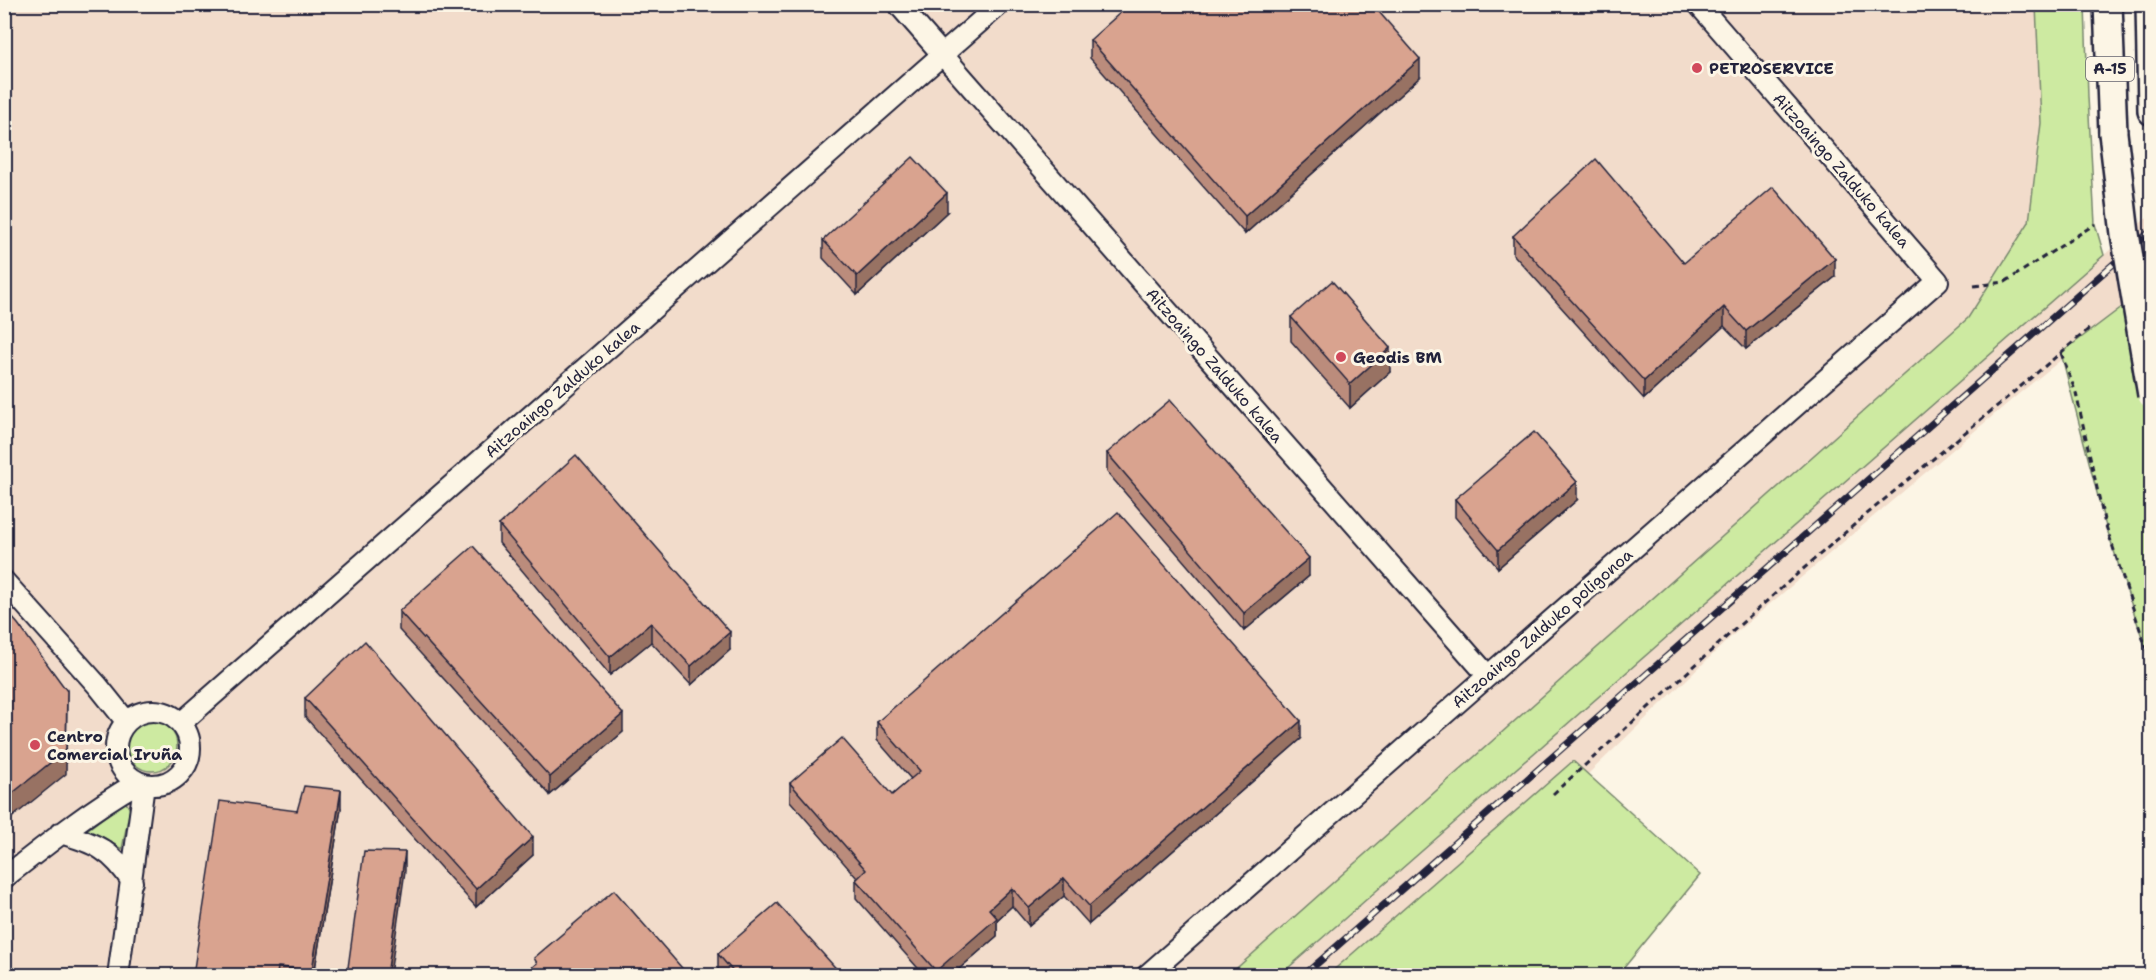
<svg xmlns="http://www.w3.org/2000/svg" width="2156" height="980" font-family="'Shantell Sans',sans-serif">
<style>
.built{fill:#f2dccb}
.green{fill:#cdeaa1;stroke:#78866e;stroke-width:1.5}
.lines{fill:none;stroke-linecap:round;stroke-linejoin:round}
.minor-casing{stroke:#22223b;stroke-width:24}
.highway-casing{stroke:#22223b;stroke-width:32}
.path{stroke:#22223b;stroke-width:3;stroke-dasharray:6 4.5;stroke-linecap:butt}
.minor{stroke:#fcf5e5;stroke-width:20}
.highway{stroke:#fcf5e5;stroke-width:27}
.rail-casing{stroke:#22223b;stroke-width:7}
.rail{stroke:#fcf5e5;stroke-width:4.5;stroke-dasharray:14;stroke-linecap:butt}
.highway-bridge-casing{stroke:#22223b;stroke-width:32;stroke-linecap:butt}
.highway-bridge{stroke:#fcf5e5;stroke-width:27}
.wall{fill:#bb8c7b;stroke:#22223b;stroke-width:1.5}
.shaded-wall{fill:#987264;stroke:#22223b;stroke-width:1.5}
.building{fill:#d9a38f;stroke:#22223b;stroke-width:1.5}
.poi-dot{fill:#d1495b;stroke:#fcf5e5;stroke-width:2}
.labels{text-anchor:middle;stroke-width:6;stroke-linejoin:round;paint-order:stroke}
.shield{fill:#fcf5e5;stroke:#63616e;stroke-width:1.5}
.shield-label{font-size:15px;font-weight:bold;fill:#22223b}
.poi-label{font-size:16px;font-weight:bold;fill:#22223b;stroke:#fcf5e5;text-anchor:start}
.street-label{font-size:16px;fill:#22223b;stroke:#fcf5e5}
</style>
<rect width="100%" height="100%" fill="#fcf5e5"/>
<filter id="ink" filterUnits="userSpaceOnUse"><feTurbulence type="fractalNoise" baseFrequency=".0167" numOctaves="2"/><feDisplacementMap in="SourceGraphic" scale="12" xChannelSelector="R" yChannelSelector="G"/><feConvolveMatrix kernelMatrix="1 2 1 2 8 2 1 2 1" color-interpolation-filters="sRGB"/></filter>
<g filter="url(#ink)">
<!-- built -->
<path class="built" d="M5,5H2036L2041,123L2029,222L1968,319L1229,975L5,976Z
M2151,214V288L2021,392L1733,635L1588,774L1573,761L1328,975L1280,976Z"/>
<!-- green -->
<path class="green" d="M2036,5H2085L2088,97L2095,224L2104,255L1280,975H1229L1968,318L2029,222L2041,123Z
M2151,285V665L2104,520L2061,353Z
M127 746a25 25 0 1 1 50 0a25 25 0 1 1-50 0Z
M1573,761L1700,875L1618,975H1328Z
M125,801L130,809L122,849C109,843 108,836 91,834L87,830Z"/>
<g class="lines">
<defs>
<path id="minor" d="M898,4L1488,676
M4,581L98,686L126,721
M116 748a37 37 0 1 1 74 0a37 37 0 1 1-74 0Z
M181,723L1000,4
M60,833C95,843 112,850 132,882
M4,878C47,844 90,810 137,783
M118,976L144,785
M1146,976L1938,281L1698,4"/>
<path id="highway" d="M2108,4L2113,133
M2150,4L2152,111"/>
</defs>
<!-- minor casing -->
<use href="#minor" class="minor-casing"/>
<!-- highway casing -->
<use href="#highway" class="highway-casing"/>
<!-- path -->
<path class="path" d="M1974,286L2005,282L2095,224
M2061,353L2076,393L2104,520L2152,666
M1553,794C1653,704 1752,612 1854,525C1933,458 2013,394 2091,327"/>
<!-- minor -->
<use href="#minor" class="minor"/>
<!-- highway -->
<use href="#highway" class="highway"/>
<defs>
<path id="rail" d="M1303,976L2152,230"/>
</defs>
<!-- rail casing -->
<use href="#rail" class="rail-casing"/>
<!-- rail -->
<use href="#rail" class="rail"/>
<defs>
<path id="highway-bridge" d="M2113,133L2125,234L2152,395"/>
</defs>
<!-- highway-bridge casing -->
<use href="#highway-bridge" class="highway-bridge-casing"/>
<!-- highway-bridge -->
<use href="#highway-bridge" class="highway-bridge"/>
</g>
<!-- wall -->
<path class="wall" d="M1090,40L1420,77L1245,234L1090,58Z
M947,212L857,295L823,258V240Z
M1513,236L1684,263L1835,277L1746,349L1724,326L1644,399L1513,254Z
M1291,317L1390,372L1350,408L1291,341Z
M1107,453L1309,576L1244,631L1107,472Z
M1455,499L1577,500L1498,568L1455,517Z
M499,525L730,650L691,685L651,642L610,675L499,543Z
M399,611L623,732L550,795L399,630Z
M305,698L533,855L476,907L305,717Z
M877,722L1301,739L1089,924L1064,896L1029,926L1012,906L997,920V936L952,975H924L856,898V880L857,878L790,801V783L892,795L911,779L877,740Z
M341,808L314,975H193L297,811Z
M718,954L842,975H721L718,972Z"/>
<!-- shaded-wall -->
<path class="shaded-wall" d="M1420,59V77L1245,234V216Z
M947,193V212L857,295V276Z
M1835,259V277L1746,349V331Z
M1724,307V326L1644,399V381Z
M1390,348V372L1350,408V384Z
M1577,482V500L1498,568V550Z
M1309,558V576L1244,631V613Z
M651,623V642L610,675V657Z
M730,632V650L691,685V666Z
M67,691L66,774L4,824V800Z
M623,714V732L550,795V777Z
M1301,721V739L1089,924V906Z
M341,790V808L314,975H312V970Z
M533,837V855L476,907V889Z
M405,852V871L390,975H387Z
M1064,878V896L1029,926V908Z
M1012,888V906L997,920V936L952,975H936V971L989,909Z"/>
<!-- building -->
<path class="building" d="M1130,4H1372L1420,59L1245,216L1090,40Z
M913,157L947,193L857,276L823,240Z
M1596,159L1684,263L1773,187L1835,259L1746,331L1724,307L1644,381L1513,236Z
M1332,281L1390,348L1350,384L1291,317Z
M1170,400L1309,558L1244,613L1107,453Z
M1534,432L1577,482L1498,550L1455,499Z
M576,455L730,632L691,666L651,623L610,657L499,525Z
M1118,512L1301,721L1089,906L1064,878L1029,908L1012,888L989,909L997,918L936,971L856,880L866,870L790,783L842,738L892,795L920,771L877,722Z
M473,546L623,714L550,777L399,611Z
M4,608L18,624L67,691L66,750L4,800Z
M365,641L533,837L476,889L305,698Z
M304,786L341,790L312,970L278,967L277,975H193L220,801L297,811Z
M364,851L405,852L387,975H347Z
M614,890L688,975H522L537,963L534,958Z
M777,903L842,975H736L718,954Z"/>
</g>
<!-- markers -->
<g class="poi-dot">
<circle cx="1697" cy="68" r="6"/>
<circle cx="1341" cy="357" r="6"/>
<circle cx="35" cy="745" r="6"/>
</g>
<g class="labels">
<!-- shield labels -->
<rect class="shield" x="2086" y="57" width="48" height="24" rx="4.5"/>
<g class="shield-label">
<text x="2110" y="74">A-15</text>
</g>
<!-- poi labels -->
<g class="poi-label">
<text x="1709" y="74">PETROSERVICE</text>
<text x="1353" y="363">Geodis BM</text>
<text x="47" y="742">Centro<tspan x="47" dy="18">Comercial Iruña</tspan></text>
</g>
<!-- street labels -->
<g class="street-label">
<text transform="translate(1842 170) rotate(49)" y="6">Aitzoaingo Zalduko kalea</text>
<text transform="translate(1215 365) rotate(49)" y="6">Aitzoaingo Zalduko kalea</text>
<text transform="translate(562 389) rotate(-41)" y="6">Aitzoaingo Zalduko kalea</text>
<text transform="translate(1542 628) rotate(-41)" y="6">Aitzoaingo Zalduko poligonoa</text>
</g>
</g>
<!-- margin -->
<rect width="2156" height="980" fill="none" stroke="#fcf5e5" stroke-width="24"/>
<rect x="12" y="12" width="2132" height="956" fill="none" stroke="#22223b" stroke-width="2" filter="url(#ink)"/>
</svg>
